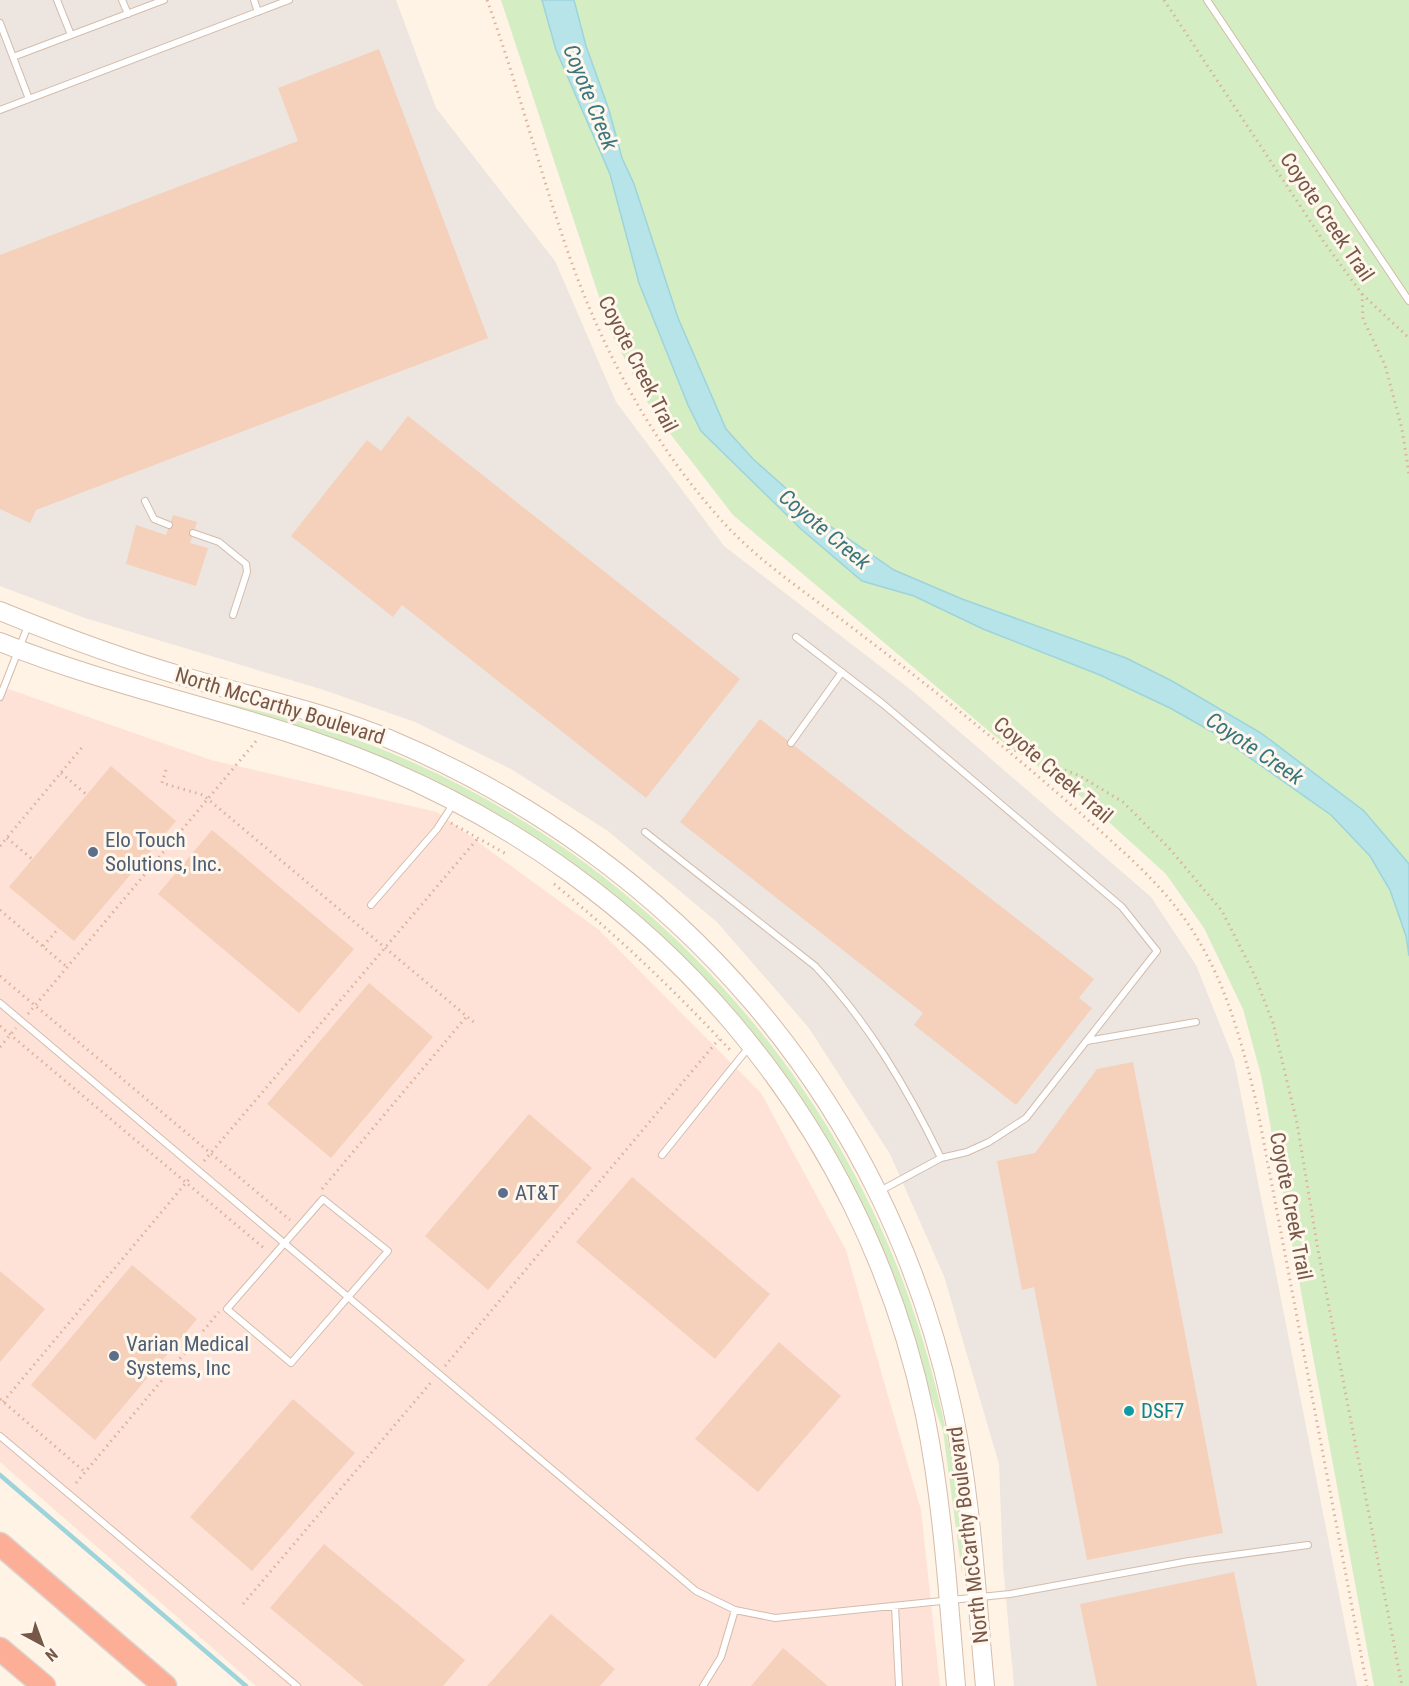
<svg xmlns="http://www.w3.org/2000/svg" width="1409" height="1686" font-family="'Roboto Condensed',sans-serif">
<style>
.commercial{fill:#ffe2d7}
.industrial{fill:#ede5df}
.green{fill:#d4edc2}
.water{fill:#b7e4e9;stroke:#9dd4dc;stroke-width:1.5}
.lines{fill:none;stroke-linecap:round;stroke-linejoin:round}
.stream{stroke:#9dd4dc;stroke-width:4.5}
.building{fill:#f5d0ba}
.service-casing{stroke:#d3bcac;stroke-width:8}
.secondary-casing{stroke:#d6bcaa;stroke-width:20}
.motorway-casing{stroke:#dcd3cf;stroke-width:25}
.path{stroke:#dbb39d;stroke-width:3;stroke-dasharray:1.5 4.5;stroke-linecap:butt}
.service{stroke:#fff;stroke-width:6}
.secondary{stroke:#fff;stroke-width:18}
.motorway{stroke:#fcae97;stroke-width:22}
.service-dot{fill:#5c6f8a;stroke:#fff7ec;stroke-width:2}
.culture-dot{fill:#0f9aa8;stroke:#fff7ec;stroke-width:2}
.labels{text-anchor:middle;stroke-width:6;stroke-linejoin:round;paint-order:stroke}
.street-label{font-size:21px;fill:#795748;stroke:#fff7ec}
.service-label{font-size:21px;fill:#4e5e75;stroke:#fff7ec;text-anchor:start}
.culture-label{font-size:21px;fill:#0d838f;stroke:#fff7ec;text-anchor:start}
.water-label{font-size:22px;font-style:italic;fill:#3a767f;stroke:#fff7ec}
</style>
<rect width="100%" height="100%" fill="#fef3e4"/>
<!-- commercial -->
<path class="commercial" d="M0,686L211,760L437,812L599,930L761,1093L846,1250L921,1510L940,1686H256L0,1462Z"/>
<!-- industrial -->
<path class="industrial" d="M0,0H396L436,108L555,261L616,402L724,546L911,690L1151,897L1196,965L1234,1060L1357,1686H1014L1003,1565L999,1464L944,1276L890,1154L809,1028L717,922L608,831L511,769L415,722L324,690L85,618L0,586Z"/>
<!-- green -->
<path class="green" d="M501,0H1409V1686H1374L1261,1075L1243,1009L1204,928L1166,874L1079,795L996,737L733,515L651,409L611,333Z
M177,693C240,706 302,719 363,742C624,840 832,1057 917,1322C941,1396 964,1496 962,1574L943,1431L890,1277L732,1012L475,805Z"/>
<!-- water -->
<path class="water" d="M542,0H574L586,46L609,110L622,158L634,184L678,318L726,429L753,459L824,522L894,570L962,599L1126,658L1172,681L1261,733L1364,811L1409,864V956L1406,936L1390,890L1370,856L1331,815L1216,734L1170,708L1100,675L983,629L914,596L862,581L801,529L701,431L688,405L639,283L610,174L556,50Z"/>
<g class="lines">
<!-- stream -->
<path class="stream" d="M0,1475L246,1686"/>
</g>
<!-- building -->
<path class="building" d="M379,49L488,338L36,510L30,523L0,509V255L298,141L278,88Z
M408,416L740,679L646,798L402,605L393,617L291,536L367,440L381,451Z
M173,515L197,522L190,543L208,548L196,586L126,564L136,525L166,535Z
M760,719L1094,979L1079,998L1092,1008L1016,1105L914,1025L923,1013L680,822Z
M111,766L176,821L74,941L9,887Z
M212,830L354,949L299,1013L158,894Z
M369,983L433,1037L331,1158L267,1104Z
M1133,1062L1223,1533L1087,1560L1034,1287L1022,1290L997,1161L1035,1153L1097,1069Z
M529,1114L592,1168L488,1290L425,1236Z
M632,1177L770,1294L715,1359L576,1242Z
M132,1265L197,1319L95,1440L31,1385Z
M0,1271L45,1309L0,1362Z
M779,1342L841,1396L758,1492L695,1439Z
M293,1399L355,1453L252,1571L190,1517Z
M324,1544L465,1660L443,1686H364L270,1608Z
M1234,1572L1257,1686H1097L1080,1604Z
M551,1614L615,1669L600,1686H487Z
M783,1648L828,1686H751Z"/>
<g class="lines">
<defs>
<path id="service" d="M57,0L71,35
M122,0L128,14
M254,0L258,12
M1207,0L1409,301
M0,23L29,99
M13,57L164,0
M0,110L289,0
M145,501L154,519L169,525
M193,533L219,542L246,564L247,572L233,615
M796,637L883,704L1122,907L1157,951L1026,1118L989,1142L967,1152L941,1158L878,1192
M0,697L29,623
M791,743L842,672
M645,832L815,966C868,1022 907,1088 941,1158
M371,905L437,829L454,803
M0,1003L696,1591L735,1610L775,1618L1010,1594L1189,1561L1308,1545
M1087,1041L1196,1022
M662,1155L749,1047
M323,1199L388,1251L291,1363L227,1309Z
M0,1436L297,1686
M895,1606L899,1686
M703,1686L721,1657L735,1610"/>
<path id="secondary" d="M0,611C61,636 126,660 189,678C256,698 325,712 389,739C675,858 887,1102 952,1407C972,1498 976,1593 985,1686
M0,642C123,692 256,714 379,766C655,881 863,1119 925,1415C943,1504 948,1595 956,1686"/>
<path id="motorway" d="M0,1544L165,1686
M0,1649L44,1686"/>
</defs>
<!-- service casing -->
<use href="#service" class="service-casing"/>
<!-- secondary casing -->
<use href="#secondary" class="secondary-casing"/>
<!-- motorway casing -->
<use href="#motorway" class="motorway-casing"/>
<!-- path -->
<path class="path" d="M487,0C518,85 540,173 570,258C604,354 655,447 723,522C763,566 816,599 863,636C937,692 1009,750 1079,812C1121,850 1168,888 1197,938C1228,989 1242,1044 1256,1101L1367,1686
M1164,0L1324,242L1362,294L1363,319L1385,365L1402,429L1409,474
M1362,294L1409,338
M1009,748L1080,776L1123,802L1169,848L1222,911L1254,974L1273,1023L1297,1123L1318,1250L1402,1686
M166,770L162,783L203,795L476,1024
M61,773L87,795
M451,823L508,855
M7,838L32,859
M0,846L84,745
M554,884C619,937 675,991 732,1052
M0,910L67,967
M43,946L59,928
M0,976L290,1220
M28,1014L257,740
M0,1026L265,1249
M0,1047L16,1028
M204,1161L479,837
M322,1189L467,1016
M445,1366L719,1039
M0,1399L85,1472
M3,1402L190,1178
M76,1483L219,1312
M243,1604L433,1380"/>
<!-- service -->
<use href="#service" class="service"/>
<!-- secondary -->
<use href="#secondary" class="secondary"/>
<!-- motorway -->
<use href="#motorway" class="motorway"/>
</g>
<!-- markers -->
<g class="service-dot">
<circle cx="93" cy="852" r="6"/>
<circle cx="503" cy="1193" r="6"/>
<circle cx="114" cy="1356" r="6"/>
</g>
<circle class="culture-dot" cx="1129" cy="1411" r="6"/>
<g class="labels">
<!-- street labels -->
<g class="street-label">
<text transform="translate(1327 217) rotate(56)" y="7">Coyote Creek Trail</text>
<text transform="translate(638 364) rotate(63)" y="7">Coyote Creek Trail</text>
<text transform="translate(280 706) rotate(17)" y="7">North McCarthy Boulevard</text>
<text transform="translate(1053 770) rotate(41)" y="7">Coyote Creek Trail</text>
<text transform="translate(1291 1206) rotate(79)" y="7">Coyote Creek Trail</text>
<text transform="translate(968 1535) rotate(-97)" y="7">North McCarthy Boulevard</text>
</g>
<!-- service labels -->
<g class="service-label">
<text x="105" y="847">Elo Touch<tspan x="105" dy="24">Solutions, Inc.</tspan></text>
<text x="515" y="1200">AT&amp;T</text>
<text x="126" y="1351">Varian Medical<tspan x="126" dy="24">Systems, Inc</tspan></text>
</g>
<!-- culture labels -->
<g class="culture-label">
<text x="1141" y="1418">DSF7</text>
</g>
<!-- water labels -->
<g class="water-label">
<text transform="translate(591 97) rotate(68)" y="8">Coyote Creek</text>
<text transform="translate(825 529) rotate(40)" y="8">Coyote Creek</text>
<text transform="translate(1255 748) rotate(34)" y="8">Coyote Creek</text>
</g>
</g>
<!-- north arrow -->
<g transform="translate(42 1644) rotate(139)" stroke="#fff7ec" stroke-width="4.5" paint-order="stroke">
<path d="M0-4.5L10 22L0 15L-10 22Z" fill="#795748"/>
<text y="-9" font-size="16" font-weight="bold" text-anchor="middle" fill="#795748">N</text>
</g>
</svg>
